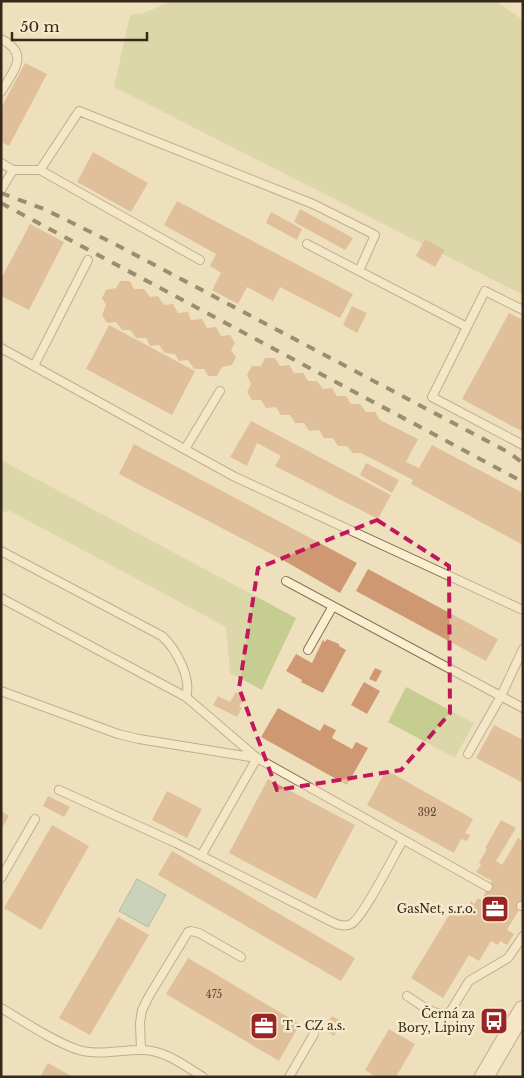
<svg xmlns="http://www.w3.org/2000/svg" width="524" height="1078" font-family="'Libre Baskerville',serif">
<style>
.green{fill:#c5cd91}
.water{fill:#a1c0b7;stroke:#688d84}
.building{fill:#ce9972}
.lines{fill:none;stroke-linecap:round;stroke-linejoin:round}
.service-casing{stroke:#877056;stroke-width:10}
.tertiary-casing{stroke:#877056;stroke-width:20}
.service{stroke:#faeed0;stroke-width:8}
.tertiary{stroke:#faeed0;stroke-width:18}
.rail{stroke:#36281b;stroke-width:4;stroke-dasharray:9 9;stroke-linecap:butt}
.marked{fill:none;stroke:#c2185b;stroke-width:4;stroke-dasharray:10 6;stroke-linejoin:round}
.labels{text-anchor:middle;stroke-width:5;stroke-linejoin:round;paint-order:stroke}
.number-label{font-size:10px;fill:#5c4431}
.poi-label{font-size:12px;fill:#36281b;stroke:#f6eacd;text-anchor:end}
</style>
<rect width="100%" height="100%" fill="#efe0bd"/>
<!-- green -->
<path class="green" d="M172,1H496L523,20V295L114,87L130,15L144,13Z
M1,460L296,618L262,690L230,673L226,627L10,511L1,512Z
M406,687L474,723L455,758L388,722Z"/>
<!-- water -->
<path class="water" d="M137,879L166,895L148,927L119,911Z"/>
<!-- building -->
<path class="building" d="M25,63L47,74L9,146L1,142V108Z
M93,152L148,183L131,212L77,182Z
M177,201L353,294L340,318L280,287L273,301L247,287L238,304L212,290L221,273L210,266L216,254L164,225Z
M300,209L353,238L345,250L294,222Z
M271,212L302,229L297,240L266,223Z
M30,224L64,242L29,310L1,296V279Z
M425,239L445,250L435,267L416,256Z
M120,281H130L134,289H144L150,297L158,296L164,305L173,304L178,313L188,312L191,320L202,319L207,328L216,327L221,336L230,335L235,343L231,350L236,357L232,365L222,367L217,376H208L204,369H194L188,360L179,361L175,354L165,353L159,345L150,346L146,338H136L130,330H122L116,322L107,323L102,315L106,305L102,298L106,290L116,288Z
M352,306L367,313L357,333L343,325Z
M509,313L523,320V432L462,399Z
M109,325L195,371L172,415L86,369Z
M265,358H275L280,366L289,365L294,373H303L308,381H317L323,389L332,388L337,396H346L351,404H360L366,412H375L380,420L418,439L406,462L419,468L432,445L523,493V545L411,484L413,480L361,453H353L347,446H338L333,438H324L319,430L309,431L304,423H295L290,415H281L276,407L266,408L261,400H252L247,392L251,384L247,375L252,366H261Z
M251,421L391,495L378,519L275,466L281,456L257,443L247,466L230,457Z
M134,444L357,563L340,593L290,564L119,474Z
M366,463L399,480L392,493L360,475Z
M368,569L498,639L486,661L356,591Z
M327,639L339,644V646L346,650L323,693L301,682L302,680L286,671L296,654L312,663L323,640L325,642Z
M375,668L382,671L376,682L369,679Z
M364,682L380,691L367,714L351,705Z
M236,692L244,697L239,707L242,708L237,717L213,705L218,696L230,702Z
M278,708L320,731L324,724L336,730L332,738L352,749L356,742L368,748L347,785L261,737Z
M494,725L523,740V783L476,758Z
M386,770L473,819L465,833L470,835L467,841L461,839L454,853L367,805Z
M268,779L355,825L316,899L229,853Z
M167,791L202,809L187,838L152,820Z
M48,796L70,807L64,817L43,806Z
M1,811L9,816L1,829Z
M501,820L516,828L496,861L502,865L518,838L523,841V903L507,930L514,934L507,945L500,941L498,945L491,941L479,961L469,955L443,998L411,978L454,907L464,913L471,901L474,904L478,898L481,900L492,881L476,872L481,865L479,863L487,849L485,848Z
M52,825L89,846L41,930L4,908Z
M172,851L355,958L341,981L158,875Z
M118,917L149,935L90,1035L59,1018Z
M188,958L300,1024L279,1061L166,994Z
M332,1016L342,1022L334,1036L328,1032L332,1024L328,1022Z
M389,1029L415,1044L396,1077H376L365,1070Z
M48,1063L73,1077H40Z"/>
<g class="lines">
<defs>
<path id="service" d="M1,39C31,54 13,71 1,92
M1,163L13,170H40
M1,190L13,170
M307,244L467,327
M200,260L40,170L79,111L313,204L375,235L359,271
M523,310L485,291L432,397L523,445
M1,348L235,477L523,610
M34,366L88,260
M185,449L220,391
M1,551L162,636C176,649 192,678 186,697
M286,581L523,708
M1,598L186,697L257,758L488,887
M308,650L333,606
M1,691L118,734L139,739L257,758
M468,754L501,696L523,649
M59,790L176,843L332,922C338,925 345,927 351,924C363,918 394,855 403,840
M201,856L257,758
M1,878L35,819
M521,906H523
M407,996C419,1003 436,1019 450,1012L469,981L508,958L523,936
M1,1008C23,1021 56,1043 79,1050C100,1056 123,1049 144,1050C166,1051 185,1066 203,1077
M141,1050L140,1023L142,1010L149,996L188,932L191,931L199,933L241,957
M289,1077L314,1034"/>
<path id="tertiary" d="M484,1077L523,1010"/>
</defs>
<!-- service casing -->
<use href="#service" class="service-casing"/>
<!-- tertiary casing -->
<use href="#tertiary" class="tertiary-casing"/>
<!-- service -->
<use href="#service" class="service"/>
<!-- tertiary -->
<use href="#tertiary" class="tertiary"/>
<!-- rail -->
<path class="rail" d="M1,193L44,209L113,243L508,452L523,463
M1,203L523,482"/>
</g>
<!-- marked area -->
<path d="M0 0H524V1078H0ZM377,520L449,566L450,713L401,770L277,790L239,688L258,568Z" fill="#efe0bd" fill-opacity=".55" fill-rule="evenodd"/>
<path class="marked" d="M377,520L449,566L450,713L401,770L277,790L239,688L258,568Z"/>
<!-- icons -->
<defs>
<symbol id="office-square" viewBox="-11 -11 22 22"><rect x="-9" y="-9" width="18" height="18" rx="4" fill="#982424" stroke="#f6eacd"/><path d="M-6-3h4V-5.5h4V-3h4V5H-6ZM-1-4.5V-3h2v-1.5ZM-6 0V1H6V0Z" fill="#fff"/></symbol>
<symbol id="bus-square" viewBox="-11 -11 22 22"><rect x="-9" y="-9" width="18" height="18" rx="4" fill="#982424" stroke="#f6eacd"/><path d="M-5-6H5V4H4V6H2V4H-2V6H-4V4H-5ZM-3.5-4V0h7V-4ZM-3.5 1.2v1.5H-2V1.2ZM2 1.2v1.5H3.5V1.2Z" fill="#fff"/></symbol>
</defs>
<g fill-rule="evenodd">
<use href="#office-square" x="479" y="893" width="32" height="32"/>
<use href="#bus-square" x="478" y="1005" width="32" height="32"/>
<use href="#office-square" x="248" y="1010" width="32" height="32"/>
</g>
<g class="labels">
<!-- number labels -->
<g class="number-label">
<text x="427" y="816">392</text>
<text x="214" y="998">475</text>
</g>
<!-- poi labels -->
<g class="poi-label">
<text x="476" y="913">GasNet, s.r.o.</text>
<text x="475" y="1018">Černá za<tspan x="475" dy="14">Bory, Lipiny</tspan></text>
<text x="283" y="1030" text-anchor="start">T - CZ a.s.</text>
</g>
</g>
<!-- border -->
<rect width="524" height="1078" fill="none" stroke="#36281b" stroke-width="5"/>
<!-- scale -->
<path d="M12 32v8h135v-8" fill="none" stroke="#36281b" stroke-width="2.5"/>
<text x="20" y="32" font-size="15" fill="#36281b" stroke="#f6eacd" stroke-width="4" paint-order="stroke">50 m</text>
</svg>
